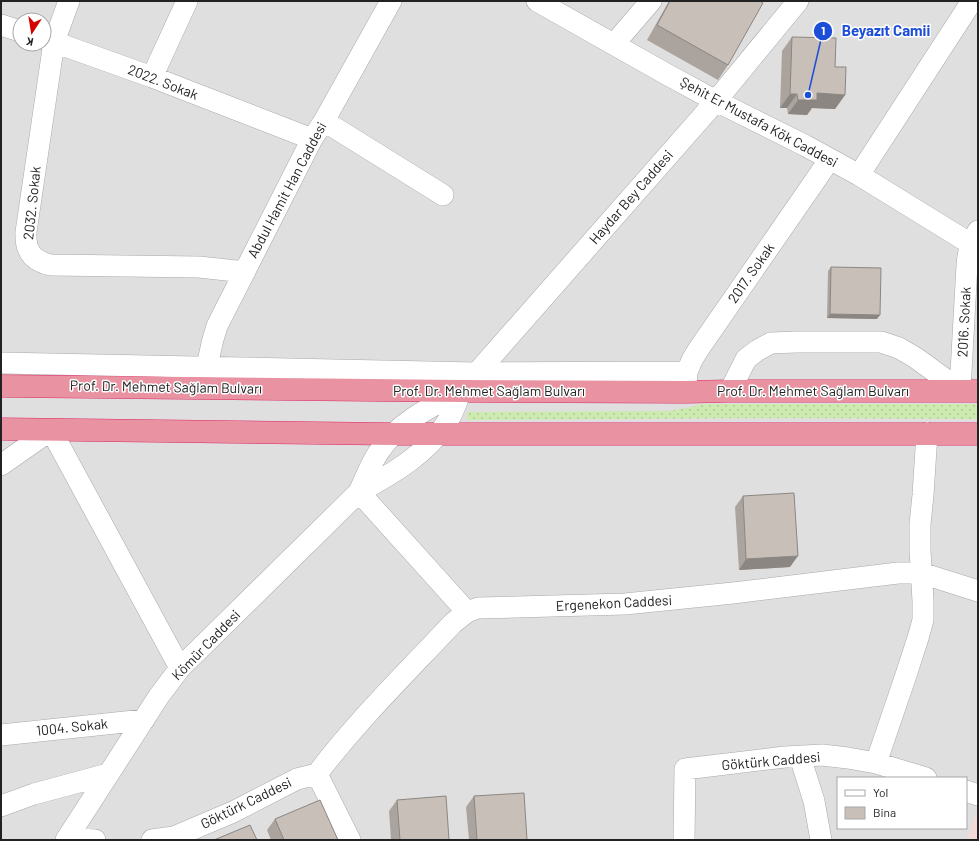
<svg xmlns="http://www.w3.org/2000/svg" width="979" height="841" font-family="Barlow,sans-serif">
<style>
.residential{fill:#e0dfdf;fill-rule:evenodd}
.commercial{fill:#f2dad9}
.grass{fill:url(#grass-dots)}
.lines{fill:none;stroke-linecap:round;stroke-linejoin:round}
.minor-casing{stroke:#a9a9a9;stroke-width:22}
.highway-casing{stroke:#dc2a67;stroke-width:23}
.minor{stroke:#fff;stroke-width:21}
.highway{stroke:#e892a2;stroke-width:22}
.wall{fill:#aba49e}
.shaded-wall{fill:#8b8681}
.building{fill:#c7bfb8;stroke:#8b8681}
.labels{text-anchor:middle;stroke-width:3;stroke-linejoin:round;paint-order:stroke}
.street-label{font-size:14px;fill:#222;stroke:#fff}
.leader{fill:none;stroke:#1d4ed8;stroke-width:1.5}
.callout-dot{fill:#1d4ed8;stroke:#fff;stroke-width:1.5}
.mark-label{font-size:12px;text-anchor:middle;font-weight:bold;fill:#fff}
.callout-label{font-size:15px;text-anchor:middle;font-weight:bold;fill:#1d4ed8;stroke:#fff;stroke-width:3;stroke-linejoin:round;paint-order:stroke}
</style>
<defs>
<pattern id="grass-dots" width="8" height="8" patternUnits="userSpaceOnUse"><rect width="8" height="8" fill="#cdebb0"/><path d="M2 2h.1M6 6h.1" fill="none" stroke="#b0c997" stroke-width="1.8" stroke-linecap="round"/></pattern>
</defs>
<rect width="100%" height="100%" fill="#f2efe9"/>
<!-- residential -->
<path class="residential" d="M1,1H978V840H1ZM20,20H44V44H20ZM838,778H966V828H838Z"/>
<!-- commercial -->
<path class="commercial" d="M978,806V840H967Z"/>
<!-- grass -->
<path class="grass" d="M702,404H978V419L783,418L467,420V412L667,411L687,408Z"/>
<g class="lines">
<defs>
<path id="minor" d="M69,1L54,42L152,77L312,139
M537,1L668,75L716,101L806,146L859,175L971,244L978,247
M1,25L20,31
M44,39L54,42L26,232C25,251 32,261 51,265L199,267L245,272
M614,44L651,1
M152,77L187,1
M324,121L443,195
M859,175L972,1
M1,363L476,373L687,372
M207,381C207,362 211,344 217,326L312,139L324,121L391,1
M686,385L687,372L692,360L698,350L830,159
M960,390L967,265C968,251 971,243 978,231
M730,391L746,359L758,350L771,343L796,342H881L899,348L916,358L960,390
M1,465L51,430L180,668
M359,492L467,612
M359,492C365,479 370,465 378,453C397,423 430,407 461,391
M1,735L144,720
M800,757L814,801L821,840
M876,763L905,678L918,638L923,620V601L920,550V524L923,495L927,433
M317,774C358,720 407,672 453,623L467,612L478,608L625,604L733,593L898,573H921L978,591
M317,774L350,840
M966,791L978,795
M1,806L34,794L108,774
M67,838L95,840
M66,840L159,696L180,668L359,492C392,474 429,453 449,419C454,411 457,400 461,391L716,101L798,1
M152,840L174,837L233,812L297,779L317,774
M684,840L685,769L785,757L822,755L848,758L876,763L926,778"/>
<path id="highway" d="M1,386L461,391L685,392L730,391H978
M1,429L394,434H978"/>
</defs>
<!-- minor casing -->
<use href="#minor" class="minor-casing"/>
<!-- highway casing -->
<use href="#highway" class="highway-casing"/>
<!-- minor -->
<use href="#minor" class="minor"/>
<!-- highway -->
<use href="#highway" class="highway"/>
</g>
<!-- wall -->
<path class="wall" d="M669,1H760L728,65L718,80L647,40Z
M792,37L835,67L845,95L835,109L812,108L807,115L788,114L787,108H780L782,51Z
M831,267L877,319L827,318L828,271Z
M743,496L790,567L739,570L735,507Z
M474,796L527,840H469L466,807Z
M397,800L449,840H391L389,811Z
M275,819L338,840H271L267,830Z"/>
<!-- shaded-wall -->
<path class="shaded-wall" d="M817,93L845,95L835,109L812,108L807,115L788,114L798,100Z
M790,94H797L787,108H780Z
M830,314L880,315L877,319L827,318Z
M798,556L790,567L739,570L746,559Z"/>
<!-- building -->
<path class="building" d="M670,1H760L763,3L728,65L657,25Z
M792,37L836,38L835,67H846L845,95L817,93V100H798L797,94H790Z
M831,267L881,268L880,315L830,314Z
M794,493L798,556L746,559L743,496Z
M524,793L527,840H477L474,796Z
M446,796L449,840H400L397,800Z
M320,800L338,840H284L275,819Z
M250,825L257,840H214Z"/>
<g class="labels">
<!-- street labels -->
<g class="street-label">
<text transform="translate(163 82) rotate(21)" y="5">2022. Sokak</text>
<text transform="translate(759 122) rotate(28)" y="5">Şehit Er Mustafa Kök Caddesi</text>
<text transform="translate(287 190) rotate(-62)" y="5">Abdul Hamit Han Caddesi</text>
<text transform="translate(631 197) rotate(-49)" y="5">Haydar Bey Caddesi</text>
<text transform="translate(32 203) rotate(-84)" y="5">2032. Sokak</text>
<text transform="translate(751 273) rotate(-55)" y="5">2017. Sokak</text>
<text transform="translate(964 322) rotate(-87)" y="5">2016. Sokak</text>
<text transform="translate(166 387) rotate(1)" y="5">Prof. Dr. Mehmet Sağlam Bulvarı</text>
<text x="489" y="396">Prof. Dr. Mehmet Sağlam Bulvarı</text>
<text x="813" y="396">Prof. Dr. Mehmet Sağlam Bulvarı</text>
<text transform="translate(614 603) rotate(-3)" y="5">Ergenekon Caddesi</text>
<text transform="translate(206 645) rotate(-46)" y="5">Kömür Caddesi</text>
<text transform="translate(72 727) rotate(-6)" y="5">1004. Sokak</text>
<text transform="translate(771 761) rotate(-5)" y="5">Göktürk Caddesi</text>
<text transform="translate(246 803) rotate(-26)" y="5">Göktürk Caddesi</text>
</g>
</g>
<!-- callouts -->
<path class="leader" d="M808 95L823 31"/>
<g class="callout-dot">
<circle cx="808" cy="95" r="4"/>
<circle cx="823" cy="31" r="10"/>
</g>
<g class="mark-label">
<text x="823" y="35">1</text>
</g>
<g class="callout-label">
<text x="886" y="36">Beyazıt Camii</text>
</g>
<!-- border -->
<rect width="979" height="841" fill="none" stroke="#222222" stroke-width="4"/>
<!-- legend -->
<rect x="837" y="777" width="130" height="52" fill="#ffffff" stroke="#a7a7a7"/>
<rect x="845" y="790" width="20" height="6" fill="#ffffff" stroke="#a7a7a7"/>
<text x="873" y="797" font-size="12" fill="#222222">Yol</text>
<rect x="845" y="807" width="20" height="12" fill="#c7bfb8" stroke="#a7a7a7"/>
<text x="873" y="817" font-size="12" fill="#222222">Bina</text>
<!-- north arrow -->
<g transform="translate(32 32) rotate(192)"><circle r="19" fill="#ffffff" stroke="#a7a7a7"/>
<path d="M0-3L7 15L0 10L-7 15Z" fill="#d40000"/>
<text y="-6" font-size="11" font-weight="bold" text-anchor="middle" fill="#222222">K</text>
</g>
</svg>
